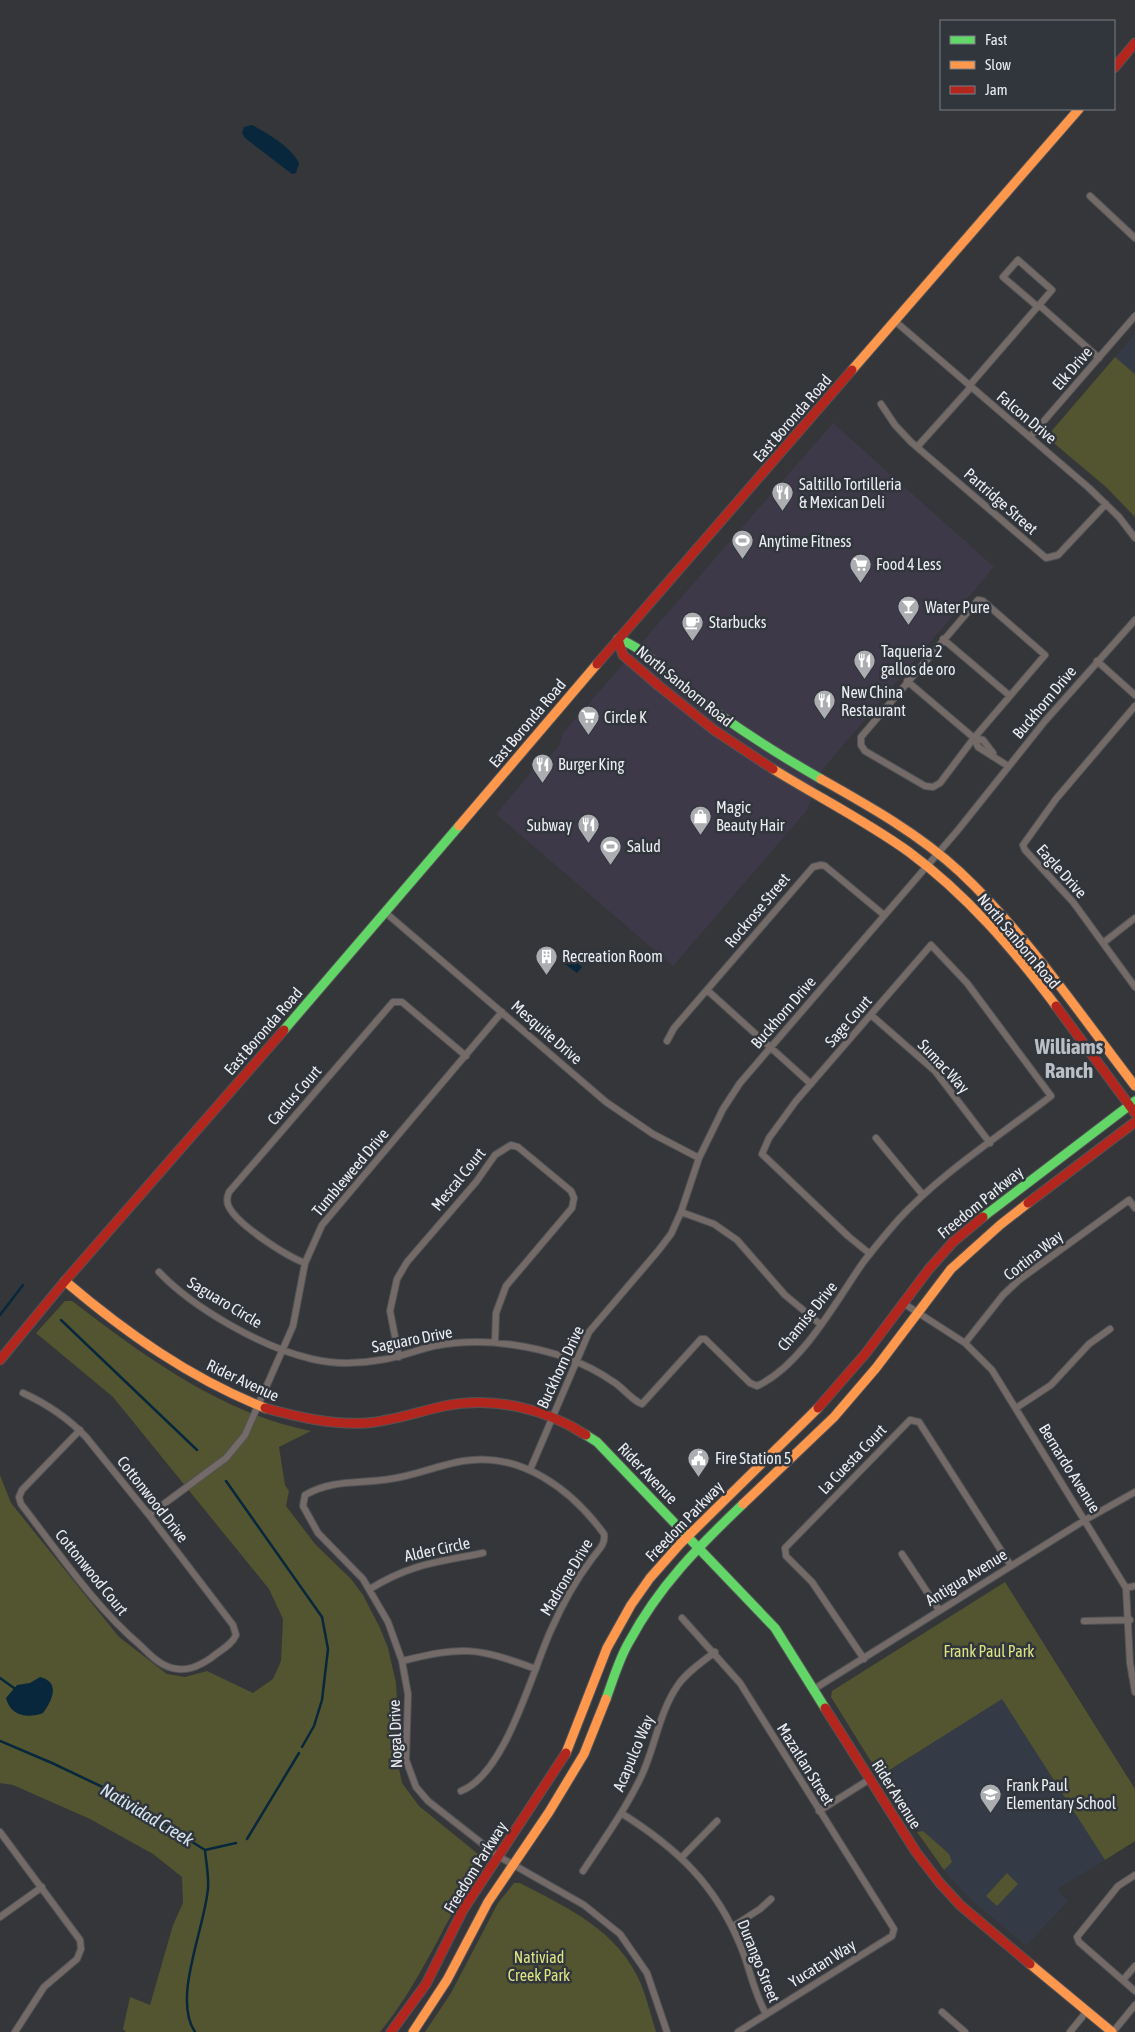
<svg xmlns="http://www.w3.org/2000/svg" width="1135" height="2032" font-family="'Asap Condensed',sans-serif">
<style>
.commercial{fill:#3e3948}
.built{fill:#353b46}
.green{fill:#52552f}
.water{fill:#09273c}
.lines{fill:none;stroke-linecap:round;stroke-linejoin:round}
.stream{stroke:#09273c;stroke-width:2.5}
.street-casing{stroke:#525356;stroke-width:8}
.fast-casing{stroke:#525356;stroke-width:11}
.slow-casing{stroke:#525356;stroke-width:11}
.jam-casing{stroke:#525356;stroke-width:11}
.street{stroke:#746b69;stroke-width:6}
.fast{stroke:#63d668;stroke-width:9}
.slow{stroke:#ff974d;stroke-width:9}
.jam{stroke:#b3261e;stroke-width:9}
.labels{text-anchor:middle;stroke-width:5;stroke-linejoin:round;paint-order:stroke}
.street-label{font-size:16px;fill:#ebedf2;stroke:#31353c}
.poi-label{font-size:16px;fill:#ebedf2;stroke:#31353c;text-anchor:start}
.park-label{font-size:16px;fill:#dee482;stroke:#31353c}
.water-label{font-size:18px;font-style:italic;fill:#d5e5f2;stroke:#31353c}
.district-label{font-size:21px;font-weight:bold;fill:#babfc7;stroke:#31353c}
</style>
<rect width="100%" height="100%" fill="#343639"/>
<!-- commercial -->
<path class="commercial" d="M833,423L994,567L822,770L807,810L673,966L496,814L537,765L545,761L559,746L563,733Z"/>
<!-- built -->
<path class="built" d="M1135,334V374L1115,357Z
M1002,1698L1105,1860L1057,1889L1068,1901L1026,1946L971,1900L944,1870L881,1776Z"/>
<!-- green -->
<path class="green" d="M1115,357L1135,374V517L1106,487L1049,439V434Z
M65,1301H72C141,1354 224,1415 311,1431L279,1447L285,1485L289,1491L286,1506L315,1544L351,1579L363,1595L380,1628L388,1648L396,1683L398,1720L396,1754L402,1783L419,1806L478,1854L481,1865C445,1919 422,1981 380,2032H126L123,2029L130,1997L150,2005L173,1925L183,1903L182,1877L153,1854L90,1819L13,1785L0,1783V1475L11,1503L119,1637L167,1674L185,1677L207,1671L253,1693L273,1679L281,1661L283,1619L269,1589L113,1397L36,1333Z
M1005,1582L1135,1789V1841L1105,1860L1002,1699L880,1776L831,1697L832,1691Z
M923,1831L949,1854L952,1862L944,1870L917,1832Z
M1007,1873L1018,1884L997,1906L986,1896Z
M514,1883H520C568,1908 619,1931 641,1984C647,1999 651,2016 656,2032H425L451,1993L498,1903Z"/>
<!-- water -->
<path class="water" d="M252,125C268,134 290,146 299,163L296,173L292,174L245,138L242,133L244,127Z
M571,957L582,967L577,973L565,964Z
M40,1677C61,1682 52,1701 43,1713C28,1719 10,1716 6,1698L17,1685L30,1683Z"/>
<g class="lines">
<!-- stream -->
<path class="stream" d="M0,1315L23,1285
M61,1320L197,1450
M226,1481L322,1617L328,1649L322,1700L314,1726L302,1747
M0,1678L14,1688
M0,1741L52,1763L113,1792L205,1850
M247,1839L299,1753
M205,1850L236,1843
M195,2032C172,1998 205,1928 208,1888C209,1876 206,1862 205,1850"/>
<defs>
<path id="street" d="M1090,196L1135,238
M1039,305L1099,358
M896,322L1089,488L1119,517L1135,538
M969,386L1052,290L1018,260L1003,277L1038,307
M881,404L895,425L911,442L1046,558L1058,555L1106,504
M1030,437L1135,316
M917,447L971,387
M978,600L983,601L1045,655L974,738L940,783L933,787L925,786L865,751L861,745V737Z
M943,639L1010,696
M1097,661L1135,695
M907,681L974,738L978,747L1008,766
M1135,706L1056,799L1023,845L1025,850L1073,902L1135,987
M974,738L983,740L993,753
M386,913L606,1102L653,1134L699,1158
M1103,943L1135,918
M707,990L811,1084
M871,1015L935,1071L990,1143
M667,1041L674,1028L813,867L821,865L825,866L884,915
M876,1138L923,1195
M681,1212L714,1224L737,1240L785,1295L820,1324
M305,1263C286,1256 238,1225 229,1207C226,1202 227,1197 229,1192L393,1002H402L466,1056
M159,1272C193,1308 263,1348 312,1359C333,1364 358,1364 380,1360C398,1358 416,1350 434,1346C460,1341 488,1341 514,1345C549,1350 583,1361 612,1381C623,1387 631,1400 642,1404L701,1339H705L750,1383L757,1386C801,1366 835,1303 862,1264C873,1249 886,1234 898,1220C941,1173 1001,1135 1051,1096L967,983L931,945L796,1101L769,1138L762,1154L848,1236L870,1254
M903,1303L965,1343L992,1370L1126,1588L1130,1663L1135,1692
M965,1343L1003,1295L1019,1280L1129,1200L1135,1208
M399,1357L390,1311L397,1279L407,1262L476,1182L495,1155L511,1145L518,1147L571,1191L574,1198L572,1208L506,1286L496,1313L495,1342
M23,1393C47,1404 68,1418 86,1437L149,1515L233,1625L236,1635C232,1645 219,1651 211,1658C199,1666 187,1672 172,1668C160,1665 150,1655 141,1646C94,1606 59,1553 21,1504L19,1497L22,1490L80,1430
M1016,1408L1051,1385L1089,1344L1110,1329
M530,1470L589,1332L658,1251L671,1234L681,1212L699,1158L723,1109L740,1083L958,830L1045,721L1135,620
M149,1515L226,1458L245,1435L293,1326L305,1263L322,1225L502,1012
M902,1554L939,1610
M1126,1588L1135,1586
M370,1589C410,1564 438,1562 483,1553
M682,1618L740,1683L894,1929L892,1936L738,2032
M1084,1621L1130,1620
M864,1659L812,1582L786,1556L785,1548L910,1420L919,1422L1011,1566
M402,1661C463,1646 476,1647 536,1669
M814,1689L1085,1520L1135,1492
M461,1791C506,1774 532,1671 551,1630C562,1605 575,1581 591,1560C597,1551 606,1545 604,1534C572,1490 521,1451 463,1461C438,1465 415,1476 390,1479C360,1484 333,1479 305,1495L303,1506L318,1533L363,1579L388,1622L402,1661L408,1694L406,1760L416,1787L428,1801L498,1856L584,1905L620,1934L647,1973L667,2032
M819,1811L870,1779
M621,1813C677,1848 716,1885 741,1947C750,1969 754,1993 766,2014
M0,1832L80,1940L81,1949L77,1959L44,1987L15,2032
M682,1857L717,1821
M583,1871C603,1841 625,1810 641,1777C655,1748 659,1712 678,1685C687,1672 702,1662 715,1652
M1135,1875L1118,1886L1077,1937L1079,1942L1135,1991
M0,1917L42,1887
M732,1927L760,1909L771,1899
M1123,1980L1135,1966
M942,2012L965,2032
M1070,2032L1087,2011
M1113,2032L1135,2005"/>
<path id="fast" d="M618,639C644,647 663,672 684,688C727,722 774,752 821,779
M284,1030L459,826
M983,1217L1135,1101
M586,1435L597,1442L775,1628L825,1708
M606,1699C613,1680 619,1659 629,1642C659,1586 698,1547 743,1504"/>
<path id="slow" d="M852,370L1079,109
M773,769C818,797 866,821 909,852C967,895 1013,949 1056,1006
M821,779C869,806 919,834 960,872C1027,935 1079,1013 1135,1086
M459,826L597,664
M65,1281C126,1333 190,1378 265,1408
M743,1504L834,1417L876,1368L951,1269L1000,1225L1028,1203
M566,1753L607,1648L631,1605L650,1578L680,1544L818,1408
M1030,1964L1112,2032
M413,2032L447,1980L488,1902L549,1812L584,1754L606,1699"/>
<path id="jam" d="M1114,68L1135,43
M618,639L623,655L659,686L714,730L773,769
M597,664L852,370
M1056,1006L1135,1113
M1028,1203L1135,1122
M0,1360L65,1281L284,1030
M265,1408C298,1417 331,1425 366,1423C393,1421 417,1412 444,1406C493,1396 544,1408 586,1435
M818,1408L866,1353L929,1269L953,1242L983,1217
M825,1708L916,1852L939,1882L960,1905L1030,1964
M391,2032L426,1984L463,1910L566,1753"/>
</defs>
<!-- street casing -->
<use href="#street" class="street-casing"/>
<!-- fast casing -->
<use href="#fast" class="fast-casing"/>
<!-- slow casing -->
<use href="#slow" class="slow-casing"/>
<!-- jam casing -->
<use href="#jam" class="jam-casing"/>
<!-- street -->
<use href="#street" class="street"/>
<!-- fast -->
<use href="#fast" class="fast"/>
<!-- slow -->
<use href="#slow" class="slow"/>
<!-- jam -->
<use href="#jam" class="jam"/>
</g>
<!-- icons -->
<defs>
<symbol id="restaurant-pin" viewBox="-11 -11 22 30"><path d="M0 17L-7.5 6A9.5 9.5 0 1 1 7.5 6Z" fill="#abadb1" stroke="#31353c"/><path d="M-5-6h1v4h1v-4h1v4h1v-4h1v5L-1.5 .5V6h-2V.5L-5-1ZM5-6V6H3V1.5H1.5Q1.5-4 5-6Z" fill="#fff"/></symbol>
<symbol id="stadium-pin" viewBox="-11 -11 22 30"><path d="M0 17L-7.5 6A9.5 9.5 0 1 1 7.5 6Z" fill="#abadb1" stroke="#31353c"/><path d="M0-5a6.5 5 0 1 0 0 10a6.5 5 0 1 0 0-10ZM-3.5-1.8h7v3.6h-7Z" fill="#fff"/></symbol>
<symbol id="supermarket-pin" viewBox="-11 -11 22 30"><path d="M0 17L-7.5 6A9.5 9.5 0 1 1 7.5 6Z" fill="#abadb1" stroke="#31353c"/><path d="M-6-5.5h2.5l.6 2H6L4.5 2H-2.5L-4.4-4H-6ZM-1.5 3.2a1.3 1.3 0 1 0 .1 0ZM3 3.2a1.3 1.3 0 1 0 .1 0Z" fill="#fff"/></symbol>
<symbol id="bar-pin" viewBox="-11 -11 22 30"><path d="M0 17L-7.5 6A9.5 9.5 0 1 1 7.5 6Z" fill="#abadb1" stroke="#31353c"/><path d="M-6-5H6L.8 .8V4.5H3.5V6h-7V4.5H-.8V.8Z" fill="#fff"/></symbol>
<symbol id="cafe-pin" viewBox="-11 -11 22 30"><path d="M0 17L-7.5 6A9.5 9.5 0 1 1 7.5 6Z" fill="#abadb1" stroke="#31353c"/><path d="M-5.5-4.5H6V0H3Q3 3.5 0 3.5H-2.5Q-5.5 3.5-5.5 0ZM3-3.2v2h1.7v-2ZM-6 4.5H4V6H-6Z" fill="#fff"/></symbol>
<symbol id="shop-pin" viewBox="-11 -11 22 30"><path d="M0 17L-7.5 6A9.5 9.5 0 1 1 7.5 6Z" fill="#abadb1" stroke="#31353c"/><path d="M-5-2.5h2.3a2.7 3.5 0 0 1 5.4 0H5L5.5 6h-11ZM-1.5-2.5h3a1.5 2.3 0 0 0-3 0Z" fill="#fff"/></symbol>
<symbol id="building-pin" viewBox="-11 -11 22 30"><path d="M0 17L-7.5 6A9.5 9.5 0 1 1 7.5 6Z" fill="#abadb1" stroke="#31353c"/><path d="M-4-6H4V6H1V3H-1V6H-4ZM-2.5-4.3h1.7v1.8h-1.7ZM.8-4.3h1.7v1.8H.8ZM-2.5-1h1.7V.8h-1.7ZM.8-1h1.7V.8H.8Z" fill="#fff"/></symbol>
<symbol id="civic-pin" viewBox="-11 -11 22 30"><path d="M0 17L-7.5 6A9.5 9.5 0 1 1 7.5 6Z" fill="#abadb1" stroke="#31353c"/><path d="M-.6-6.5H3V-4.5H.6V-3L4-1V1h2V6H-6V1h2V-1L-.6-3ZM-1.2 2.5V6h2.4V2.5Z" fill="#fff"/></symbol>
<symbol id="school-pin" viewBox="-11 -11 22 30"><path d="M0 17L-7.5 6A9.5 9.5 0 1 1 7.5 6Z" fill="#abadb1" stroke="#31353c"/><path d="M0-5L7-2L0 1L-7-2ZM-4 1L0 2.5L4 1V4Q0 6-4 4Z" fill="#fff"/></symbol>
</defs>
<g fill-rule="evenodd">
<use href="#restaurant-pin" x="770" y="480" width="25" height="34"/>
<use href="#stadium-pin" x="730" y="528" width="25" height="34"/>
<use href="#supermarket-pin" x="848" y="552" width="25" height="34"/>
<use href="#bar-pin" x="896" y="594" width="25" height="34"/>
<use href="#cafe-pin" x="680" y="610" width="25" height="34"/>
<use href="#restaurant-pin" x="852" y="648" width="25" height="34"/>
<use href="#restaurant-pin" x="812" y="688" width="25" height="34"/>
<use href="#supermarket-pin" x="576" y="704" width="25" height="34"/>
<use href="#restaurant-pin" x="530" y="752" width="25" height="34"/>
<use href="#shop-pin" x="688" y="804" width="25" height="34"/>
<use href="#restaurant-pin" x="576" y="812" width="25" height="34"/>
<use href="#stadium-pin" x="598" y="834" width="25" height="34"/>
<use href="#building-pin" x="534" y="944" width="25" height="34"/>
<use href="#civic-pin" x="686" y="1446" width="25" height="34"/>
<use href="#school-pin" x="978" y="1782" width="25" height="34"/>
</g>
<g class="labels">
<!-- street labels -->
<g class="street-label">
<text transform="translate(1072 368) rotate(-49)" y="6">Elk Drive</text>
<text transform="translate(1027 417) rotate(40)" y="6">Falcon Drive</text>
<text transform="translate(792 418) rotate(-49)" y="6">East Boronda Road</text>
<text transform="translate(1001 501) rotate(41)" y="6">Partridge Street</text>
<text transform="translate(685 686) rotate(39)" y="6">North Sanborn Road</text>
<text transform="translate(1044 702) rotate(-50)" y="6">Buckhorn Drive</text>
<text transform="translate(527 723) rotate(-50)" y="6">East Boronda Road</text>
<text transform="translate(1062 871) rotate(48)" y="6">Eagle Drive</text>
<text transform="translate(757 910) rotate(-50)" y="6">Rockrose Street</text>
<text transform="translate(1019 941) rotate(50)" y="6">North Sanborn Road</text>
<text transform="translate(783 1012) rotate(-49)" y="6">Buckhorn Drive</text>
<text transform="translate(848 1021) rotate(-49)" y="6">Sage Court</text>
<text transform="translate(263 1031) rotate(-49)" y="6">East Boronda Road</text>
<text transform="translate(547 1032) rotate(41)" y="6">Mesquite Drive</text>
<text transform="translate(944 1066) rotate(47)" y="6">Sumac Way</text>
<text transform="translate(294 1095) rotate(-49)" y="6">Cactus Court</text>
<text transform="translate(350 1172) rotate(-50)" y="6">Tumbleweed Drive</text>
<text transform="translate(458 1179) rotate(-51)" y="6">Mescal Court</text>
<text transform="translate(980 1202) rotate(-39)" y="6">Freedom Parkway</text>
<text transform="translate(1033 1255) rotate(-38)" y="6">Cortina Way</text>
<text transform="translate(225 1302) rotate(31)" y="6">Saguaro Circle</text>
<text transform="translate(807 1316) rotate(-51)" y="6">Chamise Drive</text>
<text transform="translate(412 1339) rotate(-11)" y="6">Saguaro Drive</text>
<text transform="translate(560 1367) rotate(-65)" y="6">Buckhorn Drive</text>
<text transform="translate(243 1380) rotate(25)" y="6">Rider Avenue</text>
<text transform="translate(852 1459) rotate(-46)" y="6">La Cuesta Court</text>
<text transform="translate(1070 1468) rotate(58)" y="6">Bernardo Avenue</text>
<text transform="translate(648 1473) rotate(46)" y="6">Rider Avenue</text>
<text transform="translate(153 1499) rotate(52)" y="6">Cottonwood Drive</text>
<text transform="translate(684 1521) rotate(-46)" y="6">Freedom Parkway</text>
<text transform="translate(437 1549) rotate(-12)" y="6">Alder Circle</text>
<text transform="translate(92 1572) rotate(51)" y="6">Cottonwood Court</text>
<text transform="translate(566 1577) rotate(-59)" y="6">Madrone Drive</text>
<text transform="translate(966 1577) rotate(-32)" y="6">Antigua Avenue</text>
<text transform="translate(395 1734) rotate(-92)" y="6">Nogal Drive</text>
<text transform="translate(633 1753) rotate(-67)" y="6">Acapulco Way</text>
<text transform="translate(806 1764) rotate(58)" y="6">Mazatlan Street</text>
<text transform="translate(897 1794) rotate(58)" y="6">Rider Avenue</text>
<text transform="translate(475 1867) rotate(-58)" y="6">Freedom Parkway</text>
<text transform="translate(759 1961) rotate(68)" y="6">Durango Street</text>
<text transform="translate(822 1963) rotate(-32)" y="6">Yucatan Way</text>
</g>
<!-- poi labels -->
<g class="poi-label">
<text x="799" y="490">Saltillo Tortilleria<tspan x="799" dy="18">&amp; Mexican Deli</tspan></text>
<text x="759" y="547">Anytime Fitness</text>
<text x="876" y="570">Food 4 Less</text>
<text x="925" y="613">Water Pure</text>
<text x="709" y="628">Starbucks</text>
<text x="881" y="657">Taqueria 2<tspan x="881" dy="18">gallos de oro</tspan></text>
<text x="841" y="698">New China<tspan x="841" dy="18">Restaurant</tspan></text>
<text x="604" y="723">Circle K</text>
<text x="558" y="770">Burger King</text>
<text x="716" y="813">Magic<tspan x="716" dy="18">Beauty Hair</tspan></text>
<text x="572" y="831" text-anchor="end">Subway</text>
<text x="627" y="852">Salud</text>
<text x="562" y="962">Recreation Room</text>
<text x="715" y="1464">Fire Station 5</text>
<text x="1006" y="1791">Frank Paul<tspan x="1006" dy="18">Elementary School</tspan></text>
</g>
<!-- park labels -->
<g class="park-label">
<text x="989" y="1657">Frank Paul Park</text>
<text x="539" y="1963">Nativiad<tspan x="539" dy="18">Creek Park</tspan></text>
</g>
<!-- water labels -->
<g class="water-label">
<text transform="translate(147 1815) rotate(31)" y="6">Natividad Creek</text>
</g>
<!-- district labels -->
<g class="district-label">
<text x="1069" y="1054">Williams<tspan x="1069" dy="24">Ranch</tspan></text>
</g>
</g>
<!-- legend -->
<rect x="940" y="20" width="175" height="90" fill="#31353c" stroke="#7b7f85"/>
<rect x="950" y="36" width="25" height="8" fill="#63d668" stroke="#7b7f85"/>
<text x="985" y="45" font-size="15" fill="#ebedf2">Fast</text>
<rect x="950" y="61" width="25" height="8" fill="#ff974d" stroke="#7b7f85"/>
<text x="985" y="70" font-size="15" fill="#ebedf2">Slow</text>
<rect x="950" y="86" width="25" height="8" fill="#b3261e" stroke="#7b7f85"/>
<text x="985" y="95" font-size="15" fill="#ebedf2">Jam</text>
</svg>
